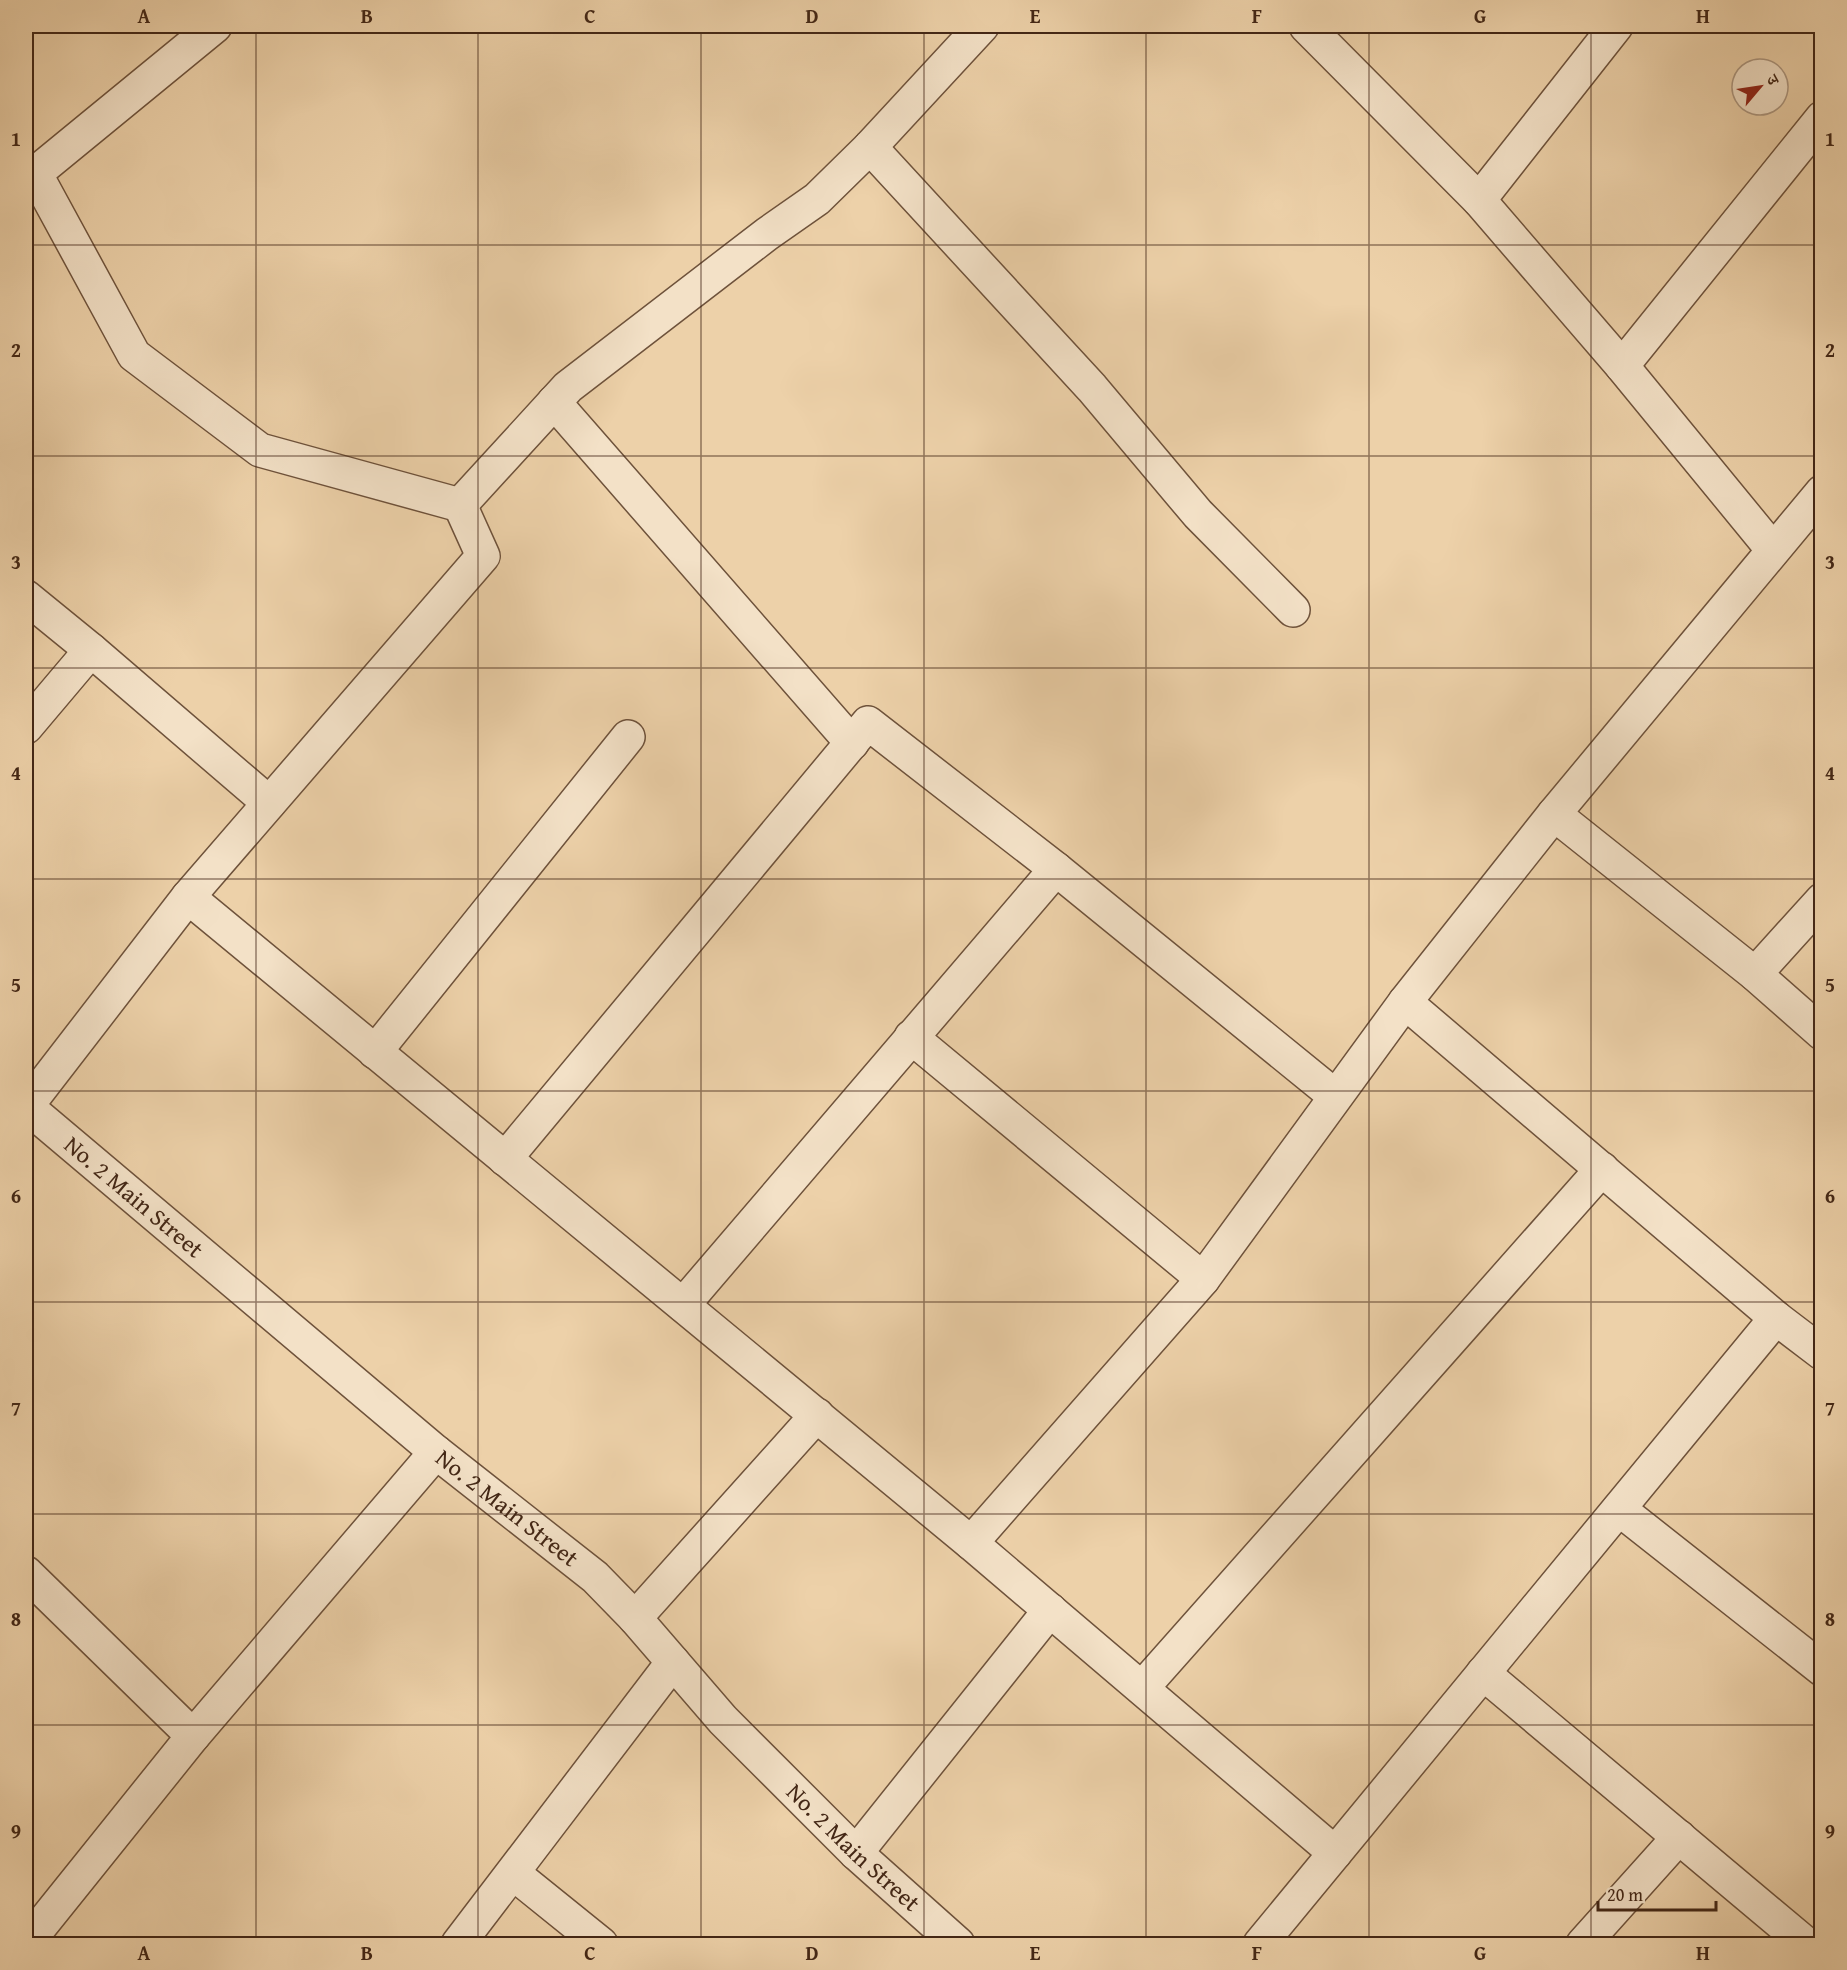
<svg xmlns="http://www.w3.org/2000/svg" width="1847" height="1970" font-family="'Gentium Book Plus','Noto Serif Devanagari',serif">
<style>
.lines{fill:none;stroke-linecap:round;stroke-linejoin:round}
.minor-casing{stroke:#6e523b;stroke-width:36}
.minor{stroke:#f3e1c7;stroke-width:33}
.grid{fill:none;stroke:#432716;stroke-width:1.5;stroke-opacity:0.55}
.labels{text-anchor:middle;stroke-width:4.5;stroke-linejoin:round;paint-order:stroke}
.street-label{font-size:24px;fill:#432716;stroke:#f3e1c7}
.neatline{fill:none;stroke:#432716;stroke-width:2}
.grid-label{font-size:20px;text-anchor:middle;font-weight:bold;fill:#432716}
</style>
<rect width="100%" height="100%" fill="#edd1a9"/>
<filter id="stains"><feTurbulence type="fractalNoise" baseFrequency=".00333" numOctaves="4"/><feColorMatrix values="0 0 0 0 .2 0 0 0 0 .09 0 0 0 0 .02 0 0 0 .5 -.17"/></filter>
<radialGradient id="worn" r=".72"><stop offset=".6" stop-color="#630" stop-opacity="0"/><stop offset="1" stop-color="#630" stop-opacity=".3"/></radialGradient>
<g class="lines">
<defs>
<g id="minor">
<path d="M1306,26L1479,200L1622,366L1773,550"/>
<path d="M870,147L1092,388L1198,514L1293,610"/>
<path d="M35,173L134,355L260,450L460,505L483,556L188,897"/>
<path d="M26,181L215,26"/>
<path d="M1479,200L1616,26"/>
<path d="M1622,366L1822,118"/>
<path d="M554,402L852,743"/>
<path d="M460,505L568,387L767,234L817,199L870,147L982,26"/>
<path d="M26,597L91,650L269,803"/>
<path d="M26,727L91,650"/>
<path d="M1554,814L1755,974L1822,1033"/>
<path d="M1755,974L1822,900"/>
<path d="M1405,1002L1776,1318L1822,1353"/>
<path d="M911,1037L1203,1279"/>
<path d="M375,1052L628,737"/>
<path id="s1" d="M26,1106L436,1452L595,1577L635,1618L723,1720L856,1853L958,1944"/>
<path d="M26,1107L188,897L971,1543L1203,1279L1405,1002L1554,814L1822,492"/>
<path d="M505,1159L868,723L1056,869L1335,1096"/>
<path d="M683,1305L1056,869"/>
<path d="M1619,1509L1822,1669"/>
<path d="M971,1543L1335,1853"/>
<path d="M26,1573L193,1736"/>
<path d="M635,1618L817,1415"/>
<path d="M1483,1673L1806,1944"/>
<path d="M1142,1688L1602,1169"/>
<path d="M856,1853L1050,1610"/>
<path d="M513,1873L601,1944"/>
<path d="M26,1944L193,1736L436,1452"/>
<path d="M458,1944L673,1662"/>
<path d="M1260,1944L1776,1318"/>
<path d="M1583,1944L1679,1837"/>
</g>
</defs>
<!-- minor casing -->
<use href="#minor" class="minor-casing"/>
<!-- minor -->
<use href="#minor" class="minor"/>
</g>
<!-- grid -->
<path class="grid" d="M256,26V1944M478,26V1944M701,26V1944M924,26V1944M1146,26V1944M1369,26V1944M1591,26V1944M26,245H1822M26,456H1822M26,668H1822M26,879H1822M26,1091H1822M26,1302H1822M26,1514H1822M26,1725H1822"/>
<g class="labels">
<!-- street labels -->
<g class="street-label">
<text dy="8" stroke="none"><textPath href="#s1" startOffset="141">No. 2 Main Street</textPath></text>
<text dy="8" stroke="none"><textPath href="#s1" startOffset="627">No. 2 Main Street</textPath></text>
<text dy="8" stroke="none"><textPath href="#s1" startOffset="1113">No. 2 Main Street</textPath></text>
</g>
</g>
<!-- margin -->
<rect width="1847" height="1970" fill="none" stroke="#edd1a9" stroke-width="66"/>
<!-- north arrow -->
<g transform="translate(1760 87) rotate(61)"><circle r="28" fill="#f3e1c7" stroke="#ad9780" stroke-width="1.5"/>
<path d="M0-4.5L10 22L0 15L-10 22Z" fill="#8f2418"/>
<text y="-9" font-size="16" font-weight="bold" text-anchor="middle" fill="#432716">उ</text>
</g>
<!-- scale -->
<path d="M1598 1901v9h118v-9" fill="none" stroke="#432716" stroke-width="3"/>
<text x="1607" y="1901" font-size="18" fill="#432716" stroke="#f3e1c7" stroke-width="4.5" paint-order="stroke">20 m</text>
<rect x="33" y="33" width="1781" height="1904" class="neatline"/>
<g class="grid-label">
<text x="144" y="23">A</text>
<text x="367" y="23">B</text>
<text x="590" y="23">C</text>
<text x="812" y="23">D</text>
<text x="1035" y="23">E</text>
<text x="1257" y="23">F</text>
<text x="1480" y="23">G</text>
<text x="1703" y="23">H</text>
<text x="16" y="146">1</text>
<text x="1830" y="146">1</text>
<text x="16" y="357">2</text>
<text x="1830" y="357">2</text>
<text x="16" y="569">3</text>
<text x="1830" y="569">3</text>
<text x="16" y="780">4</text>
<text x="1830" y="780">4</text>
<text x="16" y="992">5</text>
<text x="1830" y="992">5</text>
<text x="16" y="1203">6</text>
<text x="1830" y="1203">6</text>
<text x="16" y="1415">7</text>
<text x="1830" y="1415">7</text>
<text x="16" y="1626">8</text>
<text x="1830" y="1626">8</text>
<text x="16" y="1838">9</text>
<text x="1830" y="1838">9</text>
<text x="144" y="1960">A</text>
<text x="367" y="1960">B</text>
<text x="590" y="1960">C</text>
<text x="812" y="1960">D</text>
<text x="1035" y="1960">E</text>
<text x="1257" y="1960">F</text>
<text x="1480" y="1960">G</text>
<text x="1703" y="1960">H</text>
</g>
<rect width="100%" height="100%" filter="url(#stains)"/>
<rect width="100%" height="100%" fill="url(#worn)"/>
</svg>
